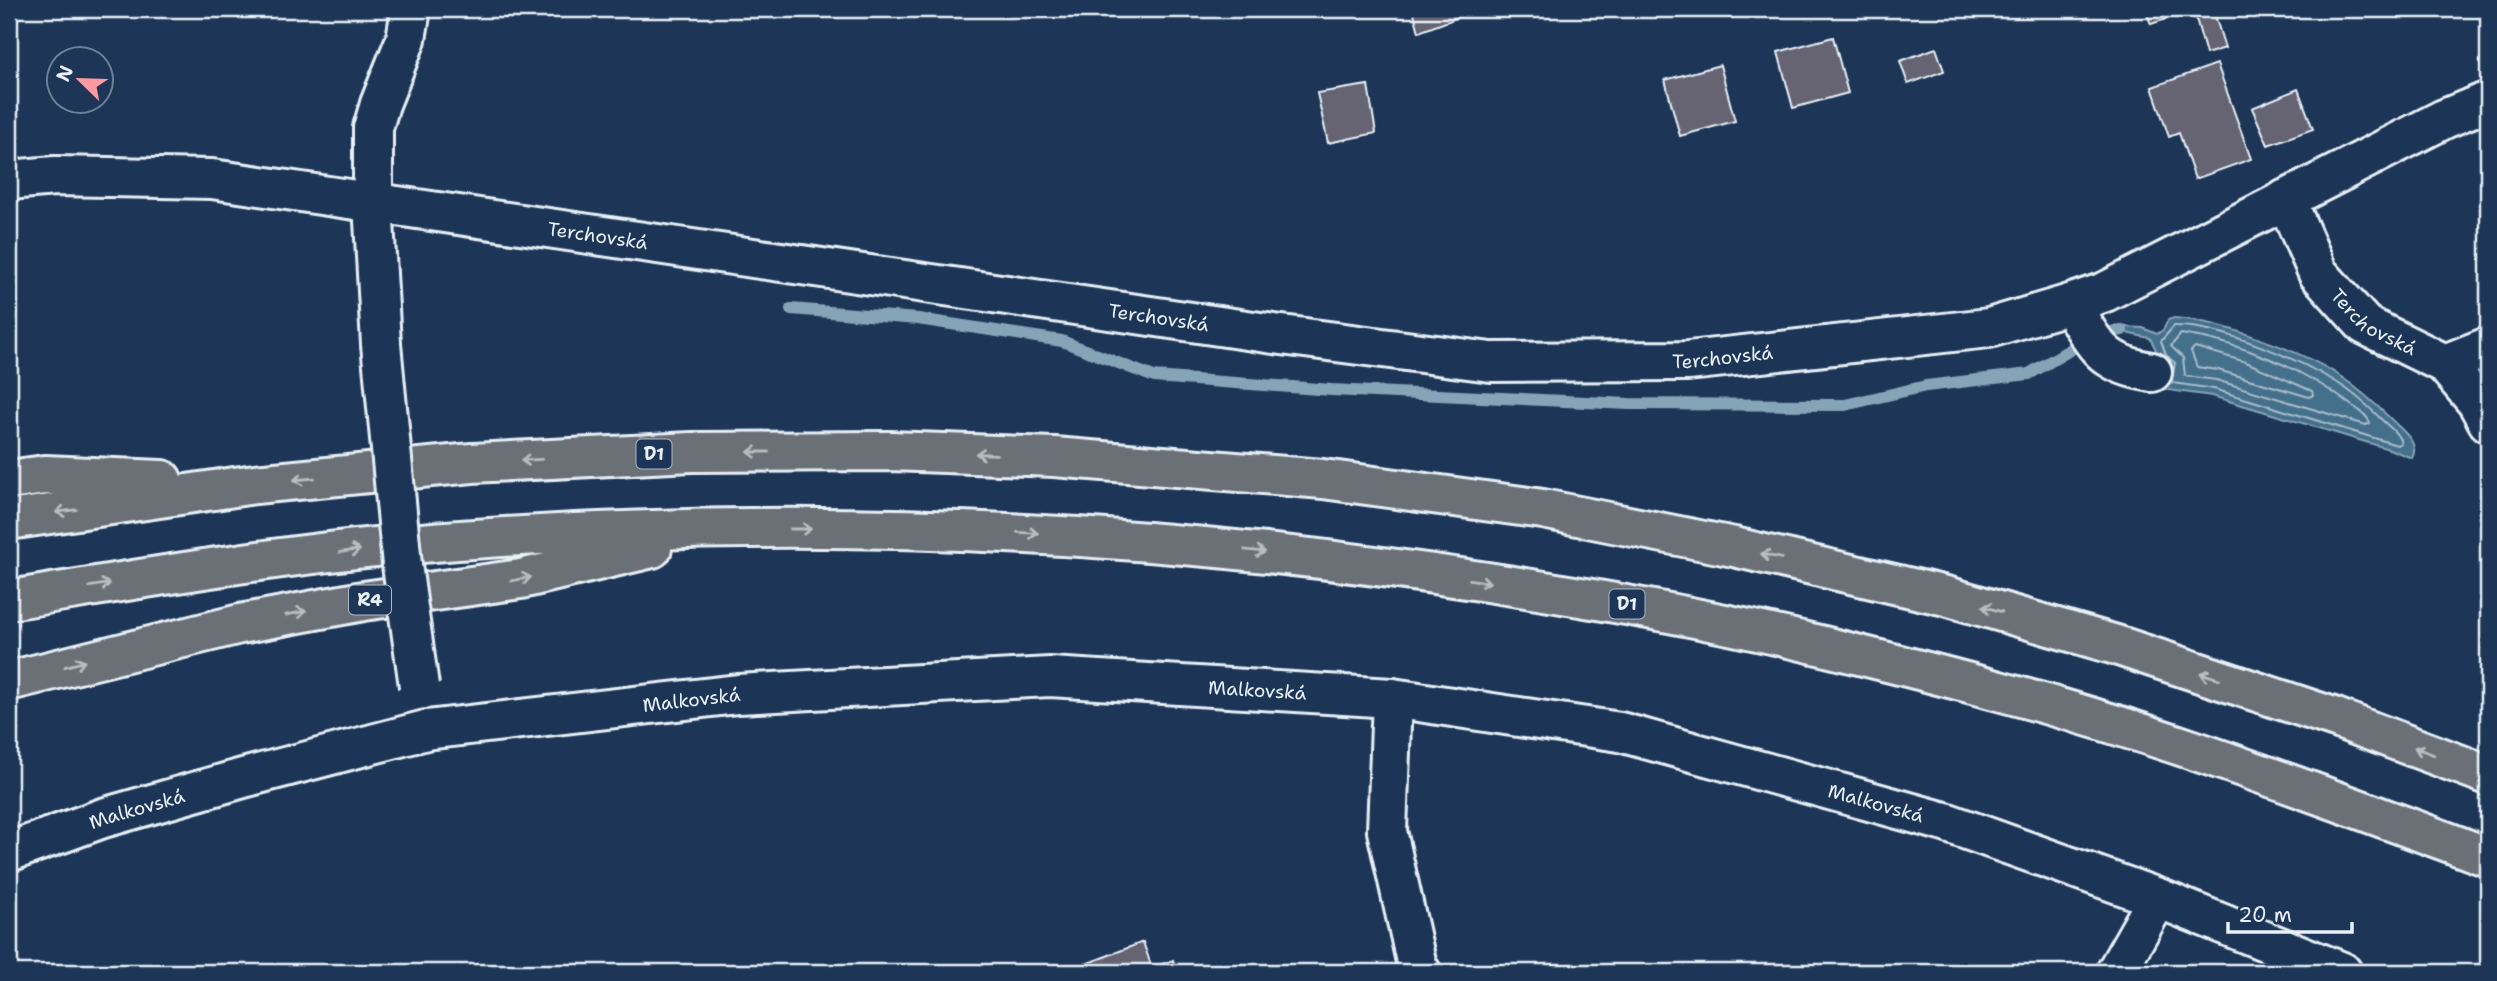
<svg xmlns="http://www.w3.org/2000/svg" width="2497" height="981" font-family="'Shantell Sans',sans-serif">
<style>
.water{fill:#45708c;stroke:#86a4b7;stroke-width:2}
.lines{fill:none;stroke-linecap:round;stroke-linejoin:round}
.shore{stroke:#a7bdcd;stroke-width:2}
.stream{stroke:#86a4b7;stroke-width:12}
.building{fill:#666472;stroke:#e8f1f8;stroke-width:2}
.minor-casing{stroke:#e8f1f8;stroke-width:44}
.highway-casing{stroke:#e8f1f8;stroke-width:44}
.minor{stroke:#1d3557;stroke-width:38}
.highway{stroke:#6b6f75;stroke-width:38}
.minor-bridge-casing{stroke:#e8f1f8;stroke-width:44;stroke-linecap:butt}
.minor-bridge{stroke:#1d3557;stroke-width:38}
.oneway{stroke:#b6bdc4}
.labels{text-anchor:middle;stroke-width:6;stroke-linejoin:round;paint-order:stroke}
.shield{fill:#1d3557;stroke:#abb9c8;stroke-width:2}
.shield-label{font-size:18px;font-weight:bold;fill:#e8f1f8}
.street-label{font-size:19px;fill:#e8f1f8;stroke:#1d3557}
</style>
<rect width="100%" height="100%" fill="#1d3557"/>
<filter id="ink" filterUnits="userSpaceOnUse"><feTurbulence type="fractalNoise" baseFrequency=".0143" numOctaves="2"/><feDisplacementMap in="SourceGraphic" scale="14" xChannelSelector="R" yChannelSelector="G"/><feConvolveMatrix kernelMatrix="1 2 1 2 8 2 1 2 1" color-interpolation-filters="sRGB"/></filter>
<g filter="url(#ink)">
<!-- water -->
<path class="water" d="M2174,318C2217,320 2301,351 2337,374C2358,388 2377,405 2395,423C2405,432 2420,445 2412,458L2389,449L2212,396L2161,389L2169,365L2158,354L2150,338L2130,334L2122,330L2123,327L2143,328L2157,334L2163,330L2168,320Z"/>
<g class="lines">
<!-- shore -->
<path class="shore" d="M2174,326C2218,325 2293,357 2331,379C2349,389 2366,404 2381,419C2388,426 2399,433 2401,443L2397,445L2214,389L2173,383L2172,380L2175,363L2166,355L2161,341Z
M2181,334C2240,342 2304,369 2351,405C2359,410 2367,415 2370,423L2366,425L2216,380L2185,376L2183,358L2171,346Z
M2195,347L2246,362L2312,391L2313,395L2309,397L2218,370L2197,367L2191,351Z"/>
<!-- stream -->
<path class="stream" d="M791,309L918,319L1062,341L1154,377L1332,390L1629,404L1845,405L1926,386L2029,374L2095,335L2122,330"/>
</g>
<!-- building -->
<path class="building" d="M1418,9H1460L1462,16L1419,32L1413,10Z
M2145,9H2190L2191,11L2151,24Z
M2213,9L2225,48L2206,54L2195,15Z
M1833,37L1848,93L1793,108L1778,52Z
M1936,48L1944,71L1908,84L1900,61Z
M2217,64L2251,159L2195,179L2179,133L2169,137L2152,87Z
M1720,65L1735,121L1680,136L1665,80Z
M1368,85L1376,133L1328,143L1317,93Z
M2298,89L2313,129L2268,145L2252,108Z
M1143,942L1152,968L1173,960L1177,972H1079L1078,967Z"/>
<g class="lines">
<defs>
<g id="minor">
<path id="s1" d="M9,180L55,176L212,179L1274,334L1491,362L1688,361L1989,328L2070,304L2105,292L2444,119L2488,101"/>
<path id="s2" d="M2286,199L2318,273L2365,325L2445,364L2477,402L2488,422"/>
<path d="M2070,304C2096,345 2100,364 2152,372"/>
<path d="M381,344L373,203V128L380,104L406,39L411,9"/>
<path d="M2445,364L2488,347"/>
<path d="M1392,698L1387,831L1417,966L1421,972"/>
<path id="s3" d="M9,852L103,818L243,778L426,730L738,694L1050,677L1392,698L1620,732L1945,822L2158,898L2342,972"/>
<path d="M2116,972L2158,898"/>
</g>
<path id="highway" d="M9,480L45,475L162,480
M9,520L255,484L472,463L692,452L890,451L1054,457L1323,479L1543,509L1734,547L1946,596L2116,645L2336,718L2488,775
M9,600C134,580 259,558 386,546C753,513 1123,525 1487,582C1599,599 1712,619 1823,646C1946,676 2070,708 2190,749C2290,783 2389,820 2488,857
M9,681L240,624L363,601L521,579L652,548"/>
</defs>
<!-- minor casing -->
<use href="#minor" class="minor-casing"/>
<!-- highway casing -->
<use href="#highway" class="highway-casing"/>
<!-- minor -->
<use href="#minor" class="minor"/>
<!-- highway -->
<use href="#highway" class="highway"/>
<defs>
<path id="minor-bridge" d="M381,344L402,565L419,686"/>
</defs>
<!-- minor-bridge casing -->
<use href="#minor-bridge" class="minor-bridge-casing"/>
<!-- minor-bridge -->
<use href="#minor-bridge" class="minor-bridge"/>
</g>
<!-- one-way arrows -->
<defs><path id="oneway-shaft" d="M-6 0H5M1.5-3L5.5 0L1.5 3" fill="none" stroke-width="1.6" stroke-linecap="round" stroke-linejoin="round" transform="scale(1.75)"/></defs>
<g class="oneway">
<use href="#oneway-shaft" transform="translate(758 452) rotate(180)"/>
<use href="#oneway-shaft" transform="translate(986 454) rotate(-178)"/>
<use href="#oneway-shaft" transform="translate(531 460) rotate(177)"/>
<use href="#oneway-shaft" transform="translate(304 479) rotate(175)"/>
<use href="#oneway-shaft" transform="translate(66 511) rotate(172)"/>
<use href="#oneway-shaft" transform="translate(801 529)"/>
<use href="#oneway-shaft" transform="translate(1028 533) rotate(3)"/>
<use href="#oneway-shaft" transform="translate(350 551) rotate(-7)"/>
<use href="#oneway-shaft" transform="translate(1255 551) rotate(6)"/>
<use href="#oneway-shaft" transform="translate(1771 556) rotate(-167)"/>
<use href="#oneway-shaft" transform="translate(521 579) rotate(-11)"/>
<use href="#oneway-shaft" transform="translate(1480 581) rotate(9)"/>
<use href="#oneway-shaft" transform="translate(100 585) rotate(-9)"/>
<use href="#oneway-shaft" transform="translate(1992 609) rotate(-164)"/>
<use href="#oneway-shaft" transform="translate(296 613) rotate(-11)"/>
<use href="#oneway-shaft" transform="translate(75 664) rotate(-15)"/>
<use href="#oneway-shaft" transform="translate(2210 676) rotate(-162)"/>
<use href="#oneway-shaft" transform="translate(2424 751) rotate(-159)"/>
</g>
</g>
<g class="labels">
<!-- shield labels -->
<g class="shield">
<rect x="636.5" y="439.5" width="35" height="29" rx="5"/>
<rect x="349" y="585.5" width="42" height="29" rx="5"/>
<rect x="1609.5" y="589.5" width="35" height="29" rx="5"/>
</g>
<g class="shield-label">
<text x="654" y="460">D1</text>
<text x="370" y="606">R4</text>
<text x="1627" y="610">D1</text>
</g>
<!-- street labels -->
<g class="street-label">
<text dy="7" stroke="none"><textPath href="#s1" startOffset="593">Terchovská</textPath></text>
<text dy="7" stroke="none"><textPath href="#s1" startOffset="1160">Terchovská</textPath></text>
<text dy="7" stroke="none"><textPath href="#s2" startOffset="156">Terchovská</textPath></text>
<text dy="7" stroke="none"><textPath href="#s1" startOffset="1727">Terchovská</textPath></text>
<text dy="7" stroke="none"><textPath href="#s3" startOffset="1269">Malkovská</textPath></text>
<text dy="7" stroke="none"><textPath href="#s3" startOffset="702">Malkovská</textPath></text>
<text dy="7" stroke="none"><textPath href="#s3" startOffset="1900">Malkovská</textPath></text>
<text dy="7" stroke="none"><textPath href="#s3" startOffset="135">Malkovská</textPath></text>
</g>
</g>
<!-- margin -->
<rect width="2497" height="981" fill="none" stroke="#1d3557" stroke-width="35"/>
<rect x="18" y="18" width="2462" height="946" fill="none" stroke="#e8f1f8" stroke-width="2.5" filter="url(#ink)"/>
<!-- north arrow -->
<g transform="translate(80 80) rotate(293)"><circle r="33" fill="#1d3557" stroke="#6e8097" stroke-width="2"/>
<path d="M0-5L12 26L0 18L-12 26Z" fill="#ff9aa2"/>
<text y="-10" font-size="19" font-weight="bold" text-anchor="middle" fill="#e8f1f8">N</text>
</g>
<!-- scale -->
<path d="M2228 922v10h124v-10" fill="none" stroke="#e8f1f8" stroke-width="3.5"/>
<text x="2238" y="922" font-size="21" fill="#e8f1f8" stroke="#1d3557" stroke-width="5" paint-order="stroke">20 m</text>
</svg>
